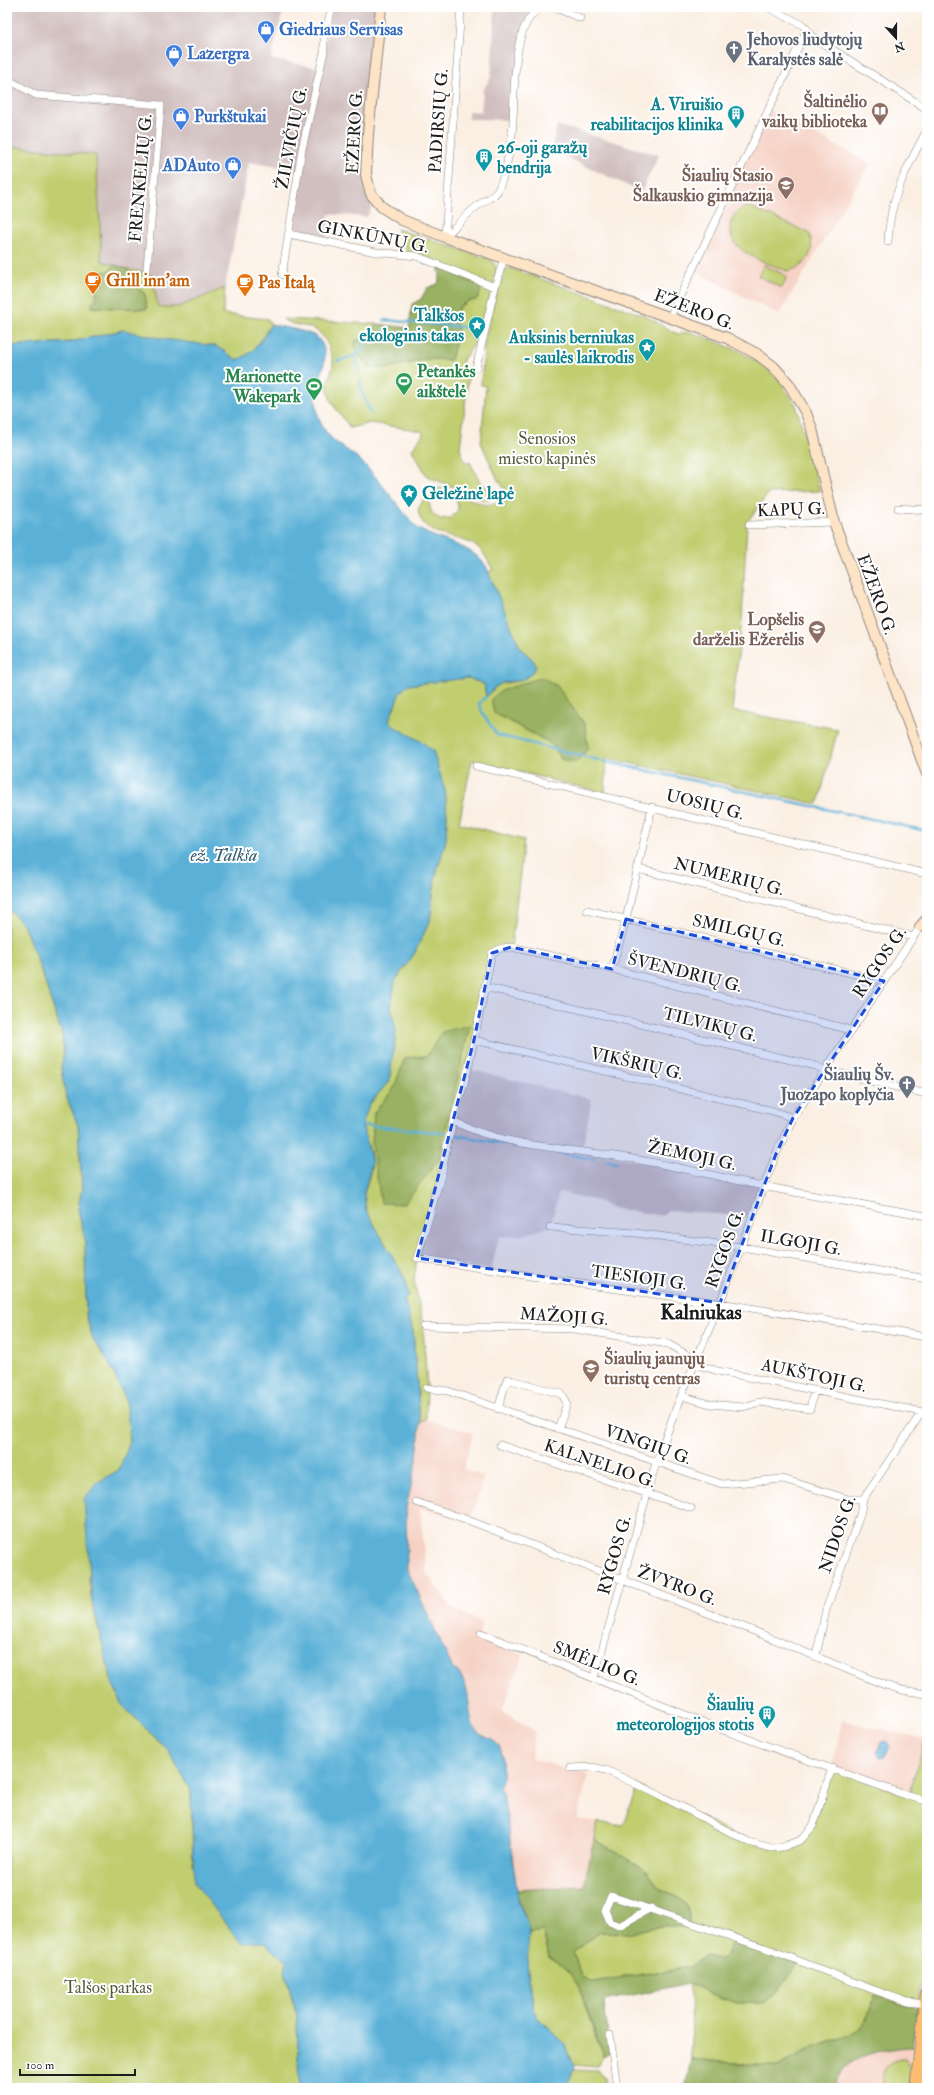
<svg xmlns="http://www.w3.org/2000/svg" width="934" height="2095" font-family="'IM FELL Double Pica',serif">
<style>
.built{fill:#f6d2c5}
.industrial{fill:#d1bfbf}
.green{fill:#c1ce6f;stroke:#6e7546;fill-rule:evenodd}
.forest{fill:#98b162;stroke:#5a663f}
.water{fill:#5ab0d7;stroke:#3b667a}
.lines{fill:none;stroke-linecap:round;stroke-linejoin:round}
.stream{stroke:#5ab0d7;stroke-width:2.5}
.minor-casing{stroke:#8c8680;stroke-width:8}
.secondary-casing{stroke:#8c8680;stroke-width:12}
.trunk-casing{stroke:#8c8680;stroke-width:14}
.minor{stroke:#fff;stroke-width:7}
.secondary{stroke:#fee4c6;stroke-width:10}
.trunk{stroke:#fdbc70;stroke-width:12}
.marked{fill:#1d4ed8;fill-opacity:0.2;stroke:#1d4ed8;stroke-width:3;stroke-dasharray:8 5;stroke-linejoin:round}
.labels{text-anchor:middle;stroke-width:4;stroke-linejoin:round;paint-order:stroke}
.shop-label{font-size:17px;font-weight:bold;fill:#366cbe;stroke:#fff;text-anchor:start}
.worship-label{font-size:17px;font-weight:bold;fill:#5b616d;stroke:#fff;text-anchor:start}
.education-label{font-size:17px;font-weight:bold;fill:#785e54;stroke:#fff;text-anchor:end}
.culture-label{font-size:17px;font-weight:bold;fill:#0d838f;stroke:#fff;text-anchor:end}
.street-label{font-size:17px;fill:#1c1c1c;stroke:#fff}
.food-label{font-size:17px;font-weight:bold;fill:#c56008;stroke:#fff;text-anchor:start}
.leisure-label{font-size:17px;font-weight:bold;fill:#27864d;stroke:#fff;text-anchor:start}
.park-label{font-size:17px;fill:#565a39;stroke:#fff}
.water-label{font-size:18px;font-style:italic;fill:#385f70;stroke:#fff}
.district-label{font-size:21px;font-weight:bold;fill:#1c1c1c;stroke:#fff}
</style>
<rect width="100%" height="100%" fill="#fff"/>
<filter id="ink" filterUnits="userSpaceOnUse"><feTurbulence type="fractalNoise" baseFrequency=".025" numOctaves="2"/><feDisplacementMap in="SourceGraphic" scale="8" xChannelSelector="R" yChannelSelector="G"/><feConvolveMatrix kernelMatrix="1 2 1 2 8 2 1 2 1" color-interpolation-filters="sRGB"/></filter>
<filter id="wash" filterUnits="userSpaceOnUse"><feTurbulence type="fractalNoise" baseFrequency=".012" numOctaves="4" result="noise"/><feDisplacementMap in="SourceGraphic" scale="16" xChannelSelector="R" yChannelSelector="G"/><feGaussianBlur stdDeviation="0.9" result="paint"/><feColorMatrix in="noise" values="0 0 0 0 0 0 0 0 0 0 0 0 0 0 0 0 0 1.4 0 .05"/><feComposite in="paint" operator="in"/></filter>
<g filter="url(#wash)">
<rect width="100%" height="100%" fill="#fbefe3"/>
<!-- built -->
<path class="built" d="M769,110L870,163L779,315L691,269Z
M426,1420L473,1433L463,1469L484,1477L471,1518L465,1519L420,1508L426,1572L452,1608L483,1623L478,1637L523,1655L502,1711L535,1731L531,1759L588,1775L577,1819L597,1822L584,1886L516,1890L503,1792L499,1786L502,1780L501,1751L492,1740L477,1732L473,1726L470,1699L465,1685L457,1671L452,1667L407,1569L406,1508L417,1460L420,1423Z
M842,1720L925,1739L908,1796L832,1768Z
M912,2047L909,2088H835L840,2073L853,2061L888,2048Z"/>
<!-- industrial -->
<path class="industrial" d="M7,7H193L231,10L230,7H284L271,59L320,68L332,7H381L366,156L375,201L367,217L329,214L327,242L289,234L299,171L249,162L225,288L178,307H158L152,275L102,261L96,155L7,146Z
M495,7H534L537,10L522,32L513,120L468,119V111L481,112L483,90L491,77Z
M557,125L659,155L641,192L551,150Z
M468,1069L592,1099L582,1150L763,1186L752,1217L668,1210L662,1216L613,1208L597,1201L559,1192L550,1227L523,1235L499,1237L491,1270L417,1258Z"/>
<!-- green -->
<path class="green" d="M7,146L96,155L102,261L115,265C108,271 100,279 97,288C94,296 98,298 92,307L147,309L145,294L135,286L136,276L125,268L152,275L158,307H178L225,288L223,314L268,319L271,324C261,341 255,353 237,360L231,356L123,330L71,342L7,346Z
M748,206L809,233C817,251 806,268 787,271C766,262 724,252 731,222C733,214 740,209 748,206Z
M397,229L487,258L492,260L497,270L480,331L475,343L462,361L464,369L469,372L460,448L466,464L470,462L481,484L494,489L493,497L486,501L427,476L412,450L423,434L422,431L370,423L350,428C344,418 331,406 329,394C326,384 329,379 332,370C336,361 327,340 320,333C310,323 293,328 283,319L378,324L365,336L355,342L384,369L428,359L451,360L458,332L455,317L459,307L468,301L476,300L438,266L435,260L407,252Z
M764,265L787,276L782,288L758,276Z
M510,268L646,316L677,334L689,332L700,335L739,351L763,365L779,380L796,405L820,491L769,493L747,522L742,620L732,711L838,729L818,804L607,758L605,793L472,760L459,823L524,840L511,947L492,953L474,1040L417,1258L414,1280L423,1326L427,1388L426,1420L420,1423L413,1331L404,1299V1277L366,1210L364,1193L372,1168L371,1154L362,1125L369,1105L389,1081L396,1032L391,1007L395,981L414,954L430,921L435,878L446,840L447,816L445,791L433,751L422,742L393,726L389,721L400,692L408,685L468,678L484,684L486,697L499,684L519,681L534,661L520,648L488,572L493,570C489,563 485,554 480,549C461,532 424,542 418,510L425,496L430,491L441,488L485,505L513,500L498,480L481,443L486,386L481,385L485,338L495,299L505,270ZM438,492C449,491 459,497 458,510L451,518L440,519L432,513C428,504 428,495 438,492ZM556,686L570,705L561,759L552,744L494,713ZM442,1032L381,1202L374,1113L394,1088L405,1058L428,1056Z
M7,908L23,924L41,970L62,1034L64,1052L61,1069L66,1096L78,1125L82,1188L78,1209L85,1239L86,1315L93,1339L108,1361L126,1400L130,1442L119,1470L98,1482L90,1560L89,1580L92,1602L112,1682L123,1706L169,1751L191,1791L193,1865L264,1942L287,1962L285,1972L297,2016L299,2088H7Z
M927,1735V1918L918,2008L902,2005L875,1995L868,2016L861,2027L850,2035L803,2051L779,2067L691,2059L690,1983C714,1995 734,2006 762,2003L725,1957L720,1959L705,1956L690,1967L592,1982L581,1976L573,1952L599,1932L628,1933L665,1925L689,1928V1914L686,1904L679,1898L659,1888L647,1871L594,1839L597,1822L622,1826L638,1786L749,1842L771,1848L801,1840L813,1826L832,1768L908,1796Z
M543,1931L549,1957L566,1968L579,1987L596,2039L602,2050L603,2056L598,2067L573,2065L564,2043L536,2016L527,1973L528,1933Z
M901,2059H905L911,2067L909,2088H882C883,2074 884,2061 901,2059Z
M572,2070L599,2071L604,2078V2088H567Z"/>
<!-- forest -->
<path class="forest" d="M115,265L125,268L136,276L135,286L145,294L147,309L92,307V302L97,300V289L92,283L94,272H107Z
M438,266L480,286V294L476,300L468,301L459,307L455,317L458,332L451,360L428,359L384,369L368,367L355,349V342L365,336L378,324L409,328L412,304L421,299L427,288L438,284L440,275Z
M542,677L557,686L585,725L588,749L575,763L561,759L552,744L494,713L491,699L503,690Z
M470,1025L439,1159L404,1204L381,1203L372,1144L374,1113L394,1088L405,1058L427,1056L442,1032Z
M594,1839L647,1871L659,1888L679,1898L686,1904L689,1914V1928L665,1925L628,1933L599,1932L573,1952L581,1976L592,1982L690,1967L705,1956L720,1959L725,1957L733,1942L797,1965L775,1995L762,2003H737L718,1997L690,1983L604,2001L610,2052L603,2056L579,1987L566,1968L549,1957L543,1931L528,1933C529,1919 519,1905 516,1890L584,1886Z
M875,1995L902,2005L918,2008L912,2047C886,2048 839,2055 835,2088H685L691,2059L779,2067L803,2051L850,2035L861,2027L868,2016Z"/>
<!-- water -->
<path class="water" d="M271,324C284,328 301,329 313,335C336,348 319,375 316,394C315,405 318,420 324,429C332,443 352,451 363,463C382,483 398,506 416,527C439,543 469,542 486,566L520,648L534,661L536,667C522,687 516,677 500,684C495,686 489,694 486,697L484,684L468,678L408,685L400,692L389,721L393,726L422,742L433,751L445,791L447,816L446,840L435,878L430,921L414,954L395,981L391,1007L396,1032L389,1081L369,1105L362,1125L372,1162L364,1193L366,1210L404,1277L408,1296L404,1299L413,1331L420,1423L417,1460L406,1508L407,1569L452,1667C472,1681 467,1706 473,1726C477,1738 497,1737 501,1750C503,1756 502,1765 502,1772C502,1777 503,1782 499,1786L503,1792L519,1904L525,1917L529,1931L527,1973L536,2016L564,2043L574,2067L567,2088H299L297,2016L285,1972L287,1962L264,1942L241,1943L194,1882L191,1791L169,1751L123,1706L112,1682L92,1602L84,1499L98,1482L119,1470L130,1442L126,1400L108,1361L93,1339L86,1315L85,1239L78,1209L82,1187L78,1125L66,1096L61,1069L64,1052L62,1034L41,970L23,924L7,908V346L71,342L123,330L164,339L216,346L237,360C255,353 261,341 271,324Z
M886,1741L890,1746L885,1756L880,1757L877,1752L881,1742Z"/>
<g class="lines">
<!-- stream -->
<path class="stream" d="M384,320L474,328
M356,356L359,372
M337,361C359,356 362,354 371,332
M360,381L362,393L371,413
M486,697L479,703L483,714L497,735L607,762L927,831
M362,1125L446,1133
M456,1135L527,1148
M535,1149L594,1159
M606,1161L617,1163"/>
</g>
</g>
<g filter="url(#ink)">
<g class="lines">
<defs>
<path id="minor" d="M554,7L580,18
M767,7L803,25L811,36L927,109
M7,79L36,95L161,105L147,268
M289,234L376,252L416,256L495,287
M445,237C457,225 469,211 483,202C489,198 497,195 499,188C505,174 510,150 512,135C516,103 508,23 542,7
M445,237L461,7
M888,242C889,199 907,167 927,130
M282,275L302,149L324,52V37L332,7
M670,317L807,29
M476,368L495,287L504,258
M898,508L927,510
M749,525L834,522
M476,766L927,874
M638,869L913,937
M587,910L884,981
M612,969L626,919L652,807
M485,987L816,1066L824,1070L927,1094
M851,1030L612,969L511,947L502,948L492,953L468,1069L448,1140L442,1172L417,1258L581,1284L720,1303L927,1337
M474,1040L773,1111L793,1118
M453,1121C506,1148 570,1148 627,1158C673,1165 718,1177 763,1186C818,1197 872,1206 927,1216
M550,1227L636,1233L742,1247L927,1279
M423,1326L574,1329L668,1344L689,1356L695,1364L718,1371L927,1413
M427,1388L448,1391L722,1484L783,1479L848,1499H863
M681,1396L710,1404L743,1407L760,1402L810,1409L814,1391
M498,1409L507,1379L562,1394L567,1403L558,1429
M500,1445L691,1508
M416,1502L465,1519L754,1631L885,1685L902,1690L927,1694
M481,1633L723,1730L908,1796L927,1801
M816,1656L826,1610L860,1515L863,1499L922,1412
M594,1678L656,1463L677,1406L720,1303L776,1154L793,1118L920,927
M570,1768L592,1767L606,1770L659,1795L749,1842L771,1848L783,1847L801,1840L813,1826L832,1768
M651,1908L619,1926L610,1922L605,1910L611,1896L771,1950L874,1990L908,2002L926,2004
M610,2035L617,2088"/>
<path id="secondary" d="M381,7L368,134L366,175L371,194L382,207L402,220L445,237L727,338L757,354L774,367L789,384L806,413L812,429L834,522L927,774
M920,927L927,919"/>
<path id="trunk" d="M916,2088L927,1993"/>
</defs>
<!-- minor casing -->
<use href="#minor" class="minor-casing"/>
<!-- secondary casing -->
<use href="#secondary" class="secondary-casing"/>
<!-- trunk casing -->
<use href="#trunk" class="trunk-casing"/>
<!-- minor -->
<use href="#minor" class="minor"/>
<!-- secondary -->
<use href="#secondary" class="secondary"/>
<!-- trunk -->
<use href="#trunk" class="trunk"/>
</g>
</g>
<!-- marked area -->
<path class="marked" d="M626,919L884,981L793,1118L776,1154L720,1303L417,1258L474,1040L492,953L511,947L612,969Z"/>
<!-- icons -->
<defs>
<symbol id="shop-pin" viewBox="-11 -11 22 30"><path d="M0 17L-7.5 6A9.5 9.5 0 1 1 7.5 6Z" fill="#3f7fe0" stroke="#fff"/><path d="M-5-2.5h2.3a2.7 3.5 0 0 1 5.4 0H5L5.5 6h-11ZM-1.5-2.5h3a1.5 2.3 0 0 0-3 0Z" fill="#fff"/></symbol>
<symbol id="church-pin" viewBox="-11 -11 22 30"><path d="M0 17L-7.5 6A9.5 9.5 0 1 1 7.5 6Z" fill="#6b7280" stroke="#fff"/><path d="M-1.2-6h2.4v3.5h3.3v2.4h-3.3V6h-2.4V-.1h-3.3v-2.4h3.3Z" fill="#fff"/></symbol>
<symbol id="library-pin" viewBox="-11 -11 22 30"><path d="M0 17L-7.5 6A9.5 9.5 0 1 1 7.5 6Z" fill="#8d6e63" stroke="#fff"/><path d="M-6-4Q-3-5.5-.7-3.5V5Q-3 3-6 4ZM6-4Q3-5.5 .7-3.5V5Q3 3 6 4Z" fill="#fff"/></symbol>
<symbol id="building-pin" viewBox="-11 -11 22 30"><path d="M0 17L-7.5 6A9.5 9.5 0 1 1 7.5 6Z" fill="#0f9aa8" stroke="#fff"/><path d="M-4-6H4V6H1V3H-1V6H-4ZM-2.5-4.3h1.7v1.8h-1.7ZM.8-4.3h1.7v1.8H.8ZM-2.5-1h1.7V.8h-1.7ZM.8-1h1.7V.8H.8Z" fill="#fff"/></symbol>
<symbol id="school-pin" viewBox="-11 -11 22 30"><path d="M0 17L-7.5 6A9.5 9.5 0 1 1 7.5 6Z" fill="#8d6e63" stroke="#fff"/><path d="M0-5L7-2L0 1L-7-2ZM-4 1L0 2.5L4 1V4Q0 6-4 4Z" fill="#fff"/></symbol>
<symbol id="cafe-pin" viewBox="-11 -11 22 30"><path d="M0 17L-7.5 6A9.5 9.5 0 1 1 7.5 6Z" fill="#e8710a" stroke="#fff"/><path d="M-5.5-4.5H6V0H3Q3 3.5 0 3.5H-2.5Q-5.5 3.5-5.5 0ZM3-3.2v2h1.7v-2ZM-6 4.5H4V6H-6Z" fill="#fff"/></symbol>
<symbol id="sight-pin" viewBox="-11 -11 22 30"><path d="M0 17L-7.5 6A9.5 9.5 0 1 1 7.5 6Z" fill="#0f9aa8" stroke="#fff"/><path d="M0-6L1.8-2.2L6-1.7L2.9 1.2L3.7 5.4L0 3.3L-3.7 5.4L-2.9 1.2L-6-1.7L-1.8-2.2Z" fill="#fff"/></symbol>
<symbol id="stadium-pin" viewBox="-11 -11 22 30"><path d="M0 17L-7.5 6A9.5 9.5 0 1 1 7.5 6Z" fill="#2e9e5b" stroke="#fff"/><path d="M0-5a6.5 5 0 1 0 0 10a6.5 5 0 1 0 0-10ZM-3.5-1.8h7v3.6h-7Z" fill="#fff"/></symbol>
</defs>
<g fill-rule="evenodd">
<use href="#shop-pin" x="256" y="19" width="20" height="27"/>
<use href="#church-pin" x="724" y="39" width="20" height="27"/>
<use href="#shop-pin" x="164" y="43" width="20" height="27"/>
<use href="#library-pin" x="870" y="101" width="20" height="27"/>
<use href="#building-pin" x="726" y="104" width="20" height="27"/>
<use href="#shop-pin" x="171" y="106" width="20" height="27"/>
<use href="#building-pin" x="474" y="147" width="20" height="27"/>
<use href="#shop-pin" x="223" y="155" width="20" height="27"/>
<use href="#school-pin" x="776" y="175" width="20" height="27"/>
<use href="#cafe-pin" x="83" y="270" width="20" height="27"/>
<use href="#cafe-pin" x="235" y="272" width="20" height="27"/>
<use href="#sight-pin" x="467" y="315" width="20" height="27"/>
<use href="#sight-pin" x="637" y="337" width="20" height="27"/>
<use href="#stadium-pin" x="394" y="371" width="20" height="27"/>
<use href="#stadium-pin" x="304" y="376" width="20" height="27"/>
<use href="#sight-pin" x="399" y="483" width="20" height="27"/>
<use href="#school-pin" x="807" y="619" width="20" height="27"/>
<use href="#church-pin" x="897" y="1074" width="20" height="27"/>
<use href="#school-pin" x="581" y="1358" width="20" height="27"/>
<use href="#building-pin" x="757" y="1704" width="20" height="27"/>
</g>
<g class="labels">
<!-- shop labels -->
<g class="shop-label">
<text x="279" y="35">Giedriaus Servisas</text>
<text x="187" y="59">Lazergra</text>
<text x="194" y="122">Purkštukai</text>
<text x="220" y="171" text-anchor="end">ADAuto</text>
</g>
<!-- worship labels -->
<g class="worship-label">
<text x="747" y="45">Jehovos liudytojų<tspan x="747" dy="20">Karalystės salė</tspan></text>
<text x="894" y="1080" text-anchor="end">Šiaulių Šv.<tspan x="894" dy="20">Juozapo koplyčia</tspan></text>
</g>
<!-- education labels -->
<g class="education-label">
<text x="867" y="107">Šaltinėlio<tspan x="867" dy="20">vaikų biblioteka</tspan></text>
<text x="773" y="181">Šiaulių Stasio<tspan x="773" dy="20">Šalkauskio gimnazija</tspan></text>
<text x="804" y="625">Lopšelis<tspan x="804" dy="20">darželis Ežerėlis</tspan></text>
<text x="604" y="1364" text-anchor="start">Šiaulių jaunųjų<tspan x="604" dy="20">turistų centras</tspan></text>
</g>
<!-- culture labels -->
<g class="culture-label">
<text x="723" y="110">A. Viruišio<tspan x="723" dy="20">reabilitacijos klinika</tspan></text>
<text x="497" y="153" text-anchor="start">26-oji garažų<tspan x="497" dy="20">bendrija</tspan></text>
<text x="464" y="321">Talkšos<tspan x="464" dy="20">ekologinis takas</tspan></text>
<text x="634" y="343">Auksinis berniukas<tspan x="634" dy="20">- saulės laikrodis</tspan></text>
<text x="422" y="499" text-anchor="start">Geležinė lapė</text>
<text x="754" y="1710">Šiaulių<tspan x="754" dy="20">meteorologijos stotis</tspan></text>
</g>
<!-- street labels -->
<g class="street-label">
<text transform="translate(438 121) rotate(-86)" y="6">PADIRSIŲ G.</text>
<text transform="translate(354 132) rotate(-87)" y="6">EŽERO G.</text>
<text transform="translate(291 138) rotate(-79)" y="6">ŽILVIČIŲ G.</text>
<text transform="translate(140 178) rotate(-85)" y="6">FRENKELIŲ G.</text>
<text transform="translate(373 236) rotate(11)" y="6">GINKŪNŲ G.</text>
<text transform="translate(694 309) rotate(21)" y="6">EŽERO G.</text>
<text transform="translate(791 509) rotate(-2)" y="6">KAPŲ G.</text>
<text transform="translate(877 594) rotate(70)" y="6">EŽERO G.</text>
<text transform="translate(705 804) rotate(14)" y="6">UOSIŲ G.</text>
<text transform="translate(729 876) rotate(14)" y="6">NUMERIŲ G.</text>
<text transform="translate(739 930) rotate(13)" y="6">SMILGŲ G.</text>
<text transform="translate(879 962) rotate(-56)" y="6">RYGOS G.</text>
<text transform="translate(685 972) rotate(14)" y="6">ŠVENDRIŲ G.</text>
<text transform="translate(710 1024) rotate(14)" y="6">TILVIKŲ G.</text>
<text transform="translate(637 1063) rotate(13)" y="6">VIKŠRIŲ G.</text>
<text transform="translate(692 1155) rotate(12)" y="6">ŽEMOJI G.</text>
<text transform="translate(801 1242) rotate(10)" y="6">ILGOJI G.</text>
<text transform="translate(724 1249) rotate(-70)" y="6">RYGOS G.</text>
<text transform="translate(639 1277) rotate(8)" y="6">TIESIOJI G.</text>
<text transform="translate(564 1316) rotate(4)" y="6">MAŽOJI G.</text>
<text transform="translate(814 1375) rotate(12)" y="6">AUKŠTOJI G.</text>
<text transform="translate(648 1444) rotate(19)" y="6">VINGIŲ G.</text>
<text transform="translate(600 1463) rotate(19)" y="6">KALNELIO G.</text>
<text transform="translate(837 1534) rotate(-71)" y="6">NIDOS G.</text>
<text transform="translate(614 1555) rotate(-74)" y="6">RYGOS G.</text>
<text transform="translate(677 1585) rotate(21)" y="6">ŽVYRO G.</text>
<text transform="translate(597 1663) rotate(22)" y="6">SMĖLIO G.</text>
</g>
<!-- food labels -->
<g class="food-label">
<text x="106" y="286">Grill inn'am</text>
<text x="258" y="288">Pas Italą</text>
</g>
<!-- leisure labels -->
<g class="leisure-label">
<text x="417" y="377">Petankės<tspan x="417" dy="20">aikštelė</tspan></text>
<text x="301" y="382" text-anchor="end">Marionette<tspan x="301" dy="20">Wakepark</tspan></text>
</g>
<!-- park labels -->
<g class="park-label">
<text x="547" y="444">Senosios<tspan x="547" dy="20">miesto kapinės</tspan></text>
<text x="108" y="1993">Talšos parkas</text>
</g>
<!-- water labels -->
<g class="water-label">
<text x="224" y="861">ež. Talkša</text>
</g>
<!-- district labels -->
<g class="district-label">
<text x="701" y="1319">Kalniukas</text>
</g>
</g>
<!-- margin -->
<rect width="934" height="2095" fill="none" stroke="#fff" stroke-width="24"/>
<!-- north arrow -->
<g transform="translate(896 38) rotate(159)" stroke="#ffffff" stroke-width="3" paint-order="stroke">
<path d="M0-3L7 15L0 10L-7 15Z" fill="#1c1c1c"/>
<text y="-6" font-size="11" font-weight="bold" text-anchor="middle" fill="#1c1c1c">N</text>
</g>
<!-- scale -->
<path d="M20 2069v6h115v-6" fill="none" stroke="#1c1c1c" stroke-width="2"/>
<text x="26" y="2069" font-size="12" fill="#1c1c1c" stroke="#ffffff" stroke-width="3" paint-order="stroke">100 m</text>
</svg>
